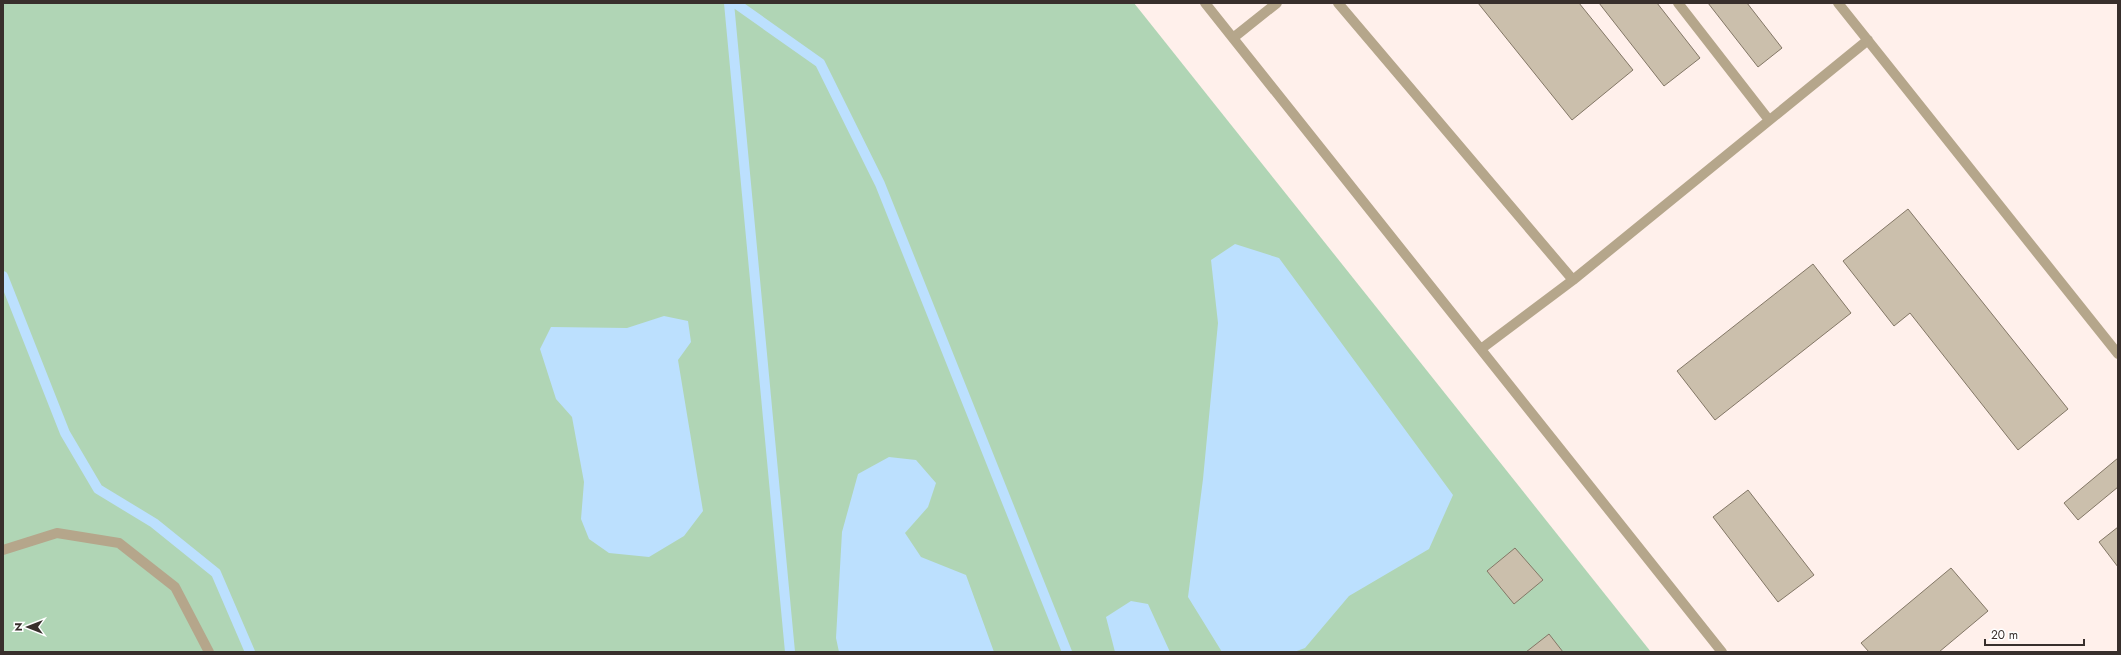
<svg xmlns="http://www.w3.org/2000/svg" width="2121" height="655" font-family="Jost,sans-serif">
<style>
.green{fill:#b0d5b5}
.water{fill:#bce0fe}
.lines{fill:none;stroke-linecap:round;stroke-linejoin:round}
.stream{stroke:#bce0fe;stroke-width:10}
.building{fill:#cbbfac;stroke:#837766}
.minor{stroke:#b5a68b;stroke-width:10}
</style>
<rect width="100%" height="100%" fill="#fff0eb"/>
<!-- green -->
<path class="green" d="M3,3H1134L1651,652H3Z"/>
<!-- water -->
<path class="water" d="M1235,244L1279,258L1453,495L1429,549L1349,596L1305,648L1294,652H1222L1188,597L1203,479L1218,323L1211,260Z
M664,316L688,321L691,342L678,360L703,511L684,536L649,557L609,553L589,539L581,519L584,482L572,417L556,399L540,349L551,327L627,328Z
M889,457L916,460L936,483L928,507L905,533L921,557L966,575L994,652H839L836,638L842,532L858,474Z
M1131,601L1148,604L1170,652H1115L1106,617Z"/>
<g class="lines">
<!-- stream -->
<path class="stream" d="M729,3L790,652
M735,3L820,63L880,184L1067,652
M3,276L65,433L98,489L154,523L216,573L250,652"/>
</g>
<!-- building -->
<path class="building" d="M1478,3H1579L1633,70L1572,120Z
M1599,3H1657L1700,58L1664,86Z
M1708,3H1747L1782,48L1758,67Z
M1908,209L2068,409L2018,450L1910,313L1894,326L1843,261Z
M1813,264L1851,313L1715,420L1677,371Z
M2118,458V487L2078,520L2064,503Z
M1748,490L1814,575L1778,602L1713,517Z
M2118,527V567L2099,542Z
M1515,548L1543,580L1514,604L1487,571Z
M1951,568L1988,611L1939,652H1869L1861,643Z
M1549,634L1563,652H1526Z"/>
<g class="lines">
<!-- minor -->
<path class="minor" d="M1205,3L1722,652
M1338,3L1573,280
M1678,3L1769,120
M1838,3L2118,354
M1233,38L1277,3
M1481,349L1573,280L1868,40
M3,550L57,533L119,543L175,587L209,652"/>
</g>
<!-- border -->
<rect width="2121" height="655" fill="none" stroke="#382f2c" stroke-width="8"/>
<!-- north arrow -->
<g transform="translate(28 627) rotate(270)" stroke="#ffffff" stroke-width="3" paint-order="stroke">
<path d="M0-3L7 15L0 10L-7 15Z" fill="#382f2c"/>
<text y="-6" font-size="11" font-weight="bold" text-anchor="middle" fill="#382f2c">N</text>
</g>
<!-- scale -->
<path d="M1985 639v6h99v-6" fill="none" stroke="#382f2c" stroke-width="2"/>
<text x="1991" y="639" font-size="12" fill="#382f2c" stroke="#ffffff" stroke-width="3" paint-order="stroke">20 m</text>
</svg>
